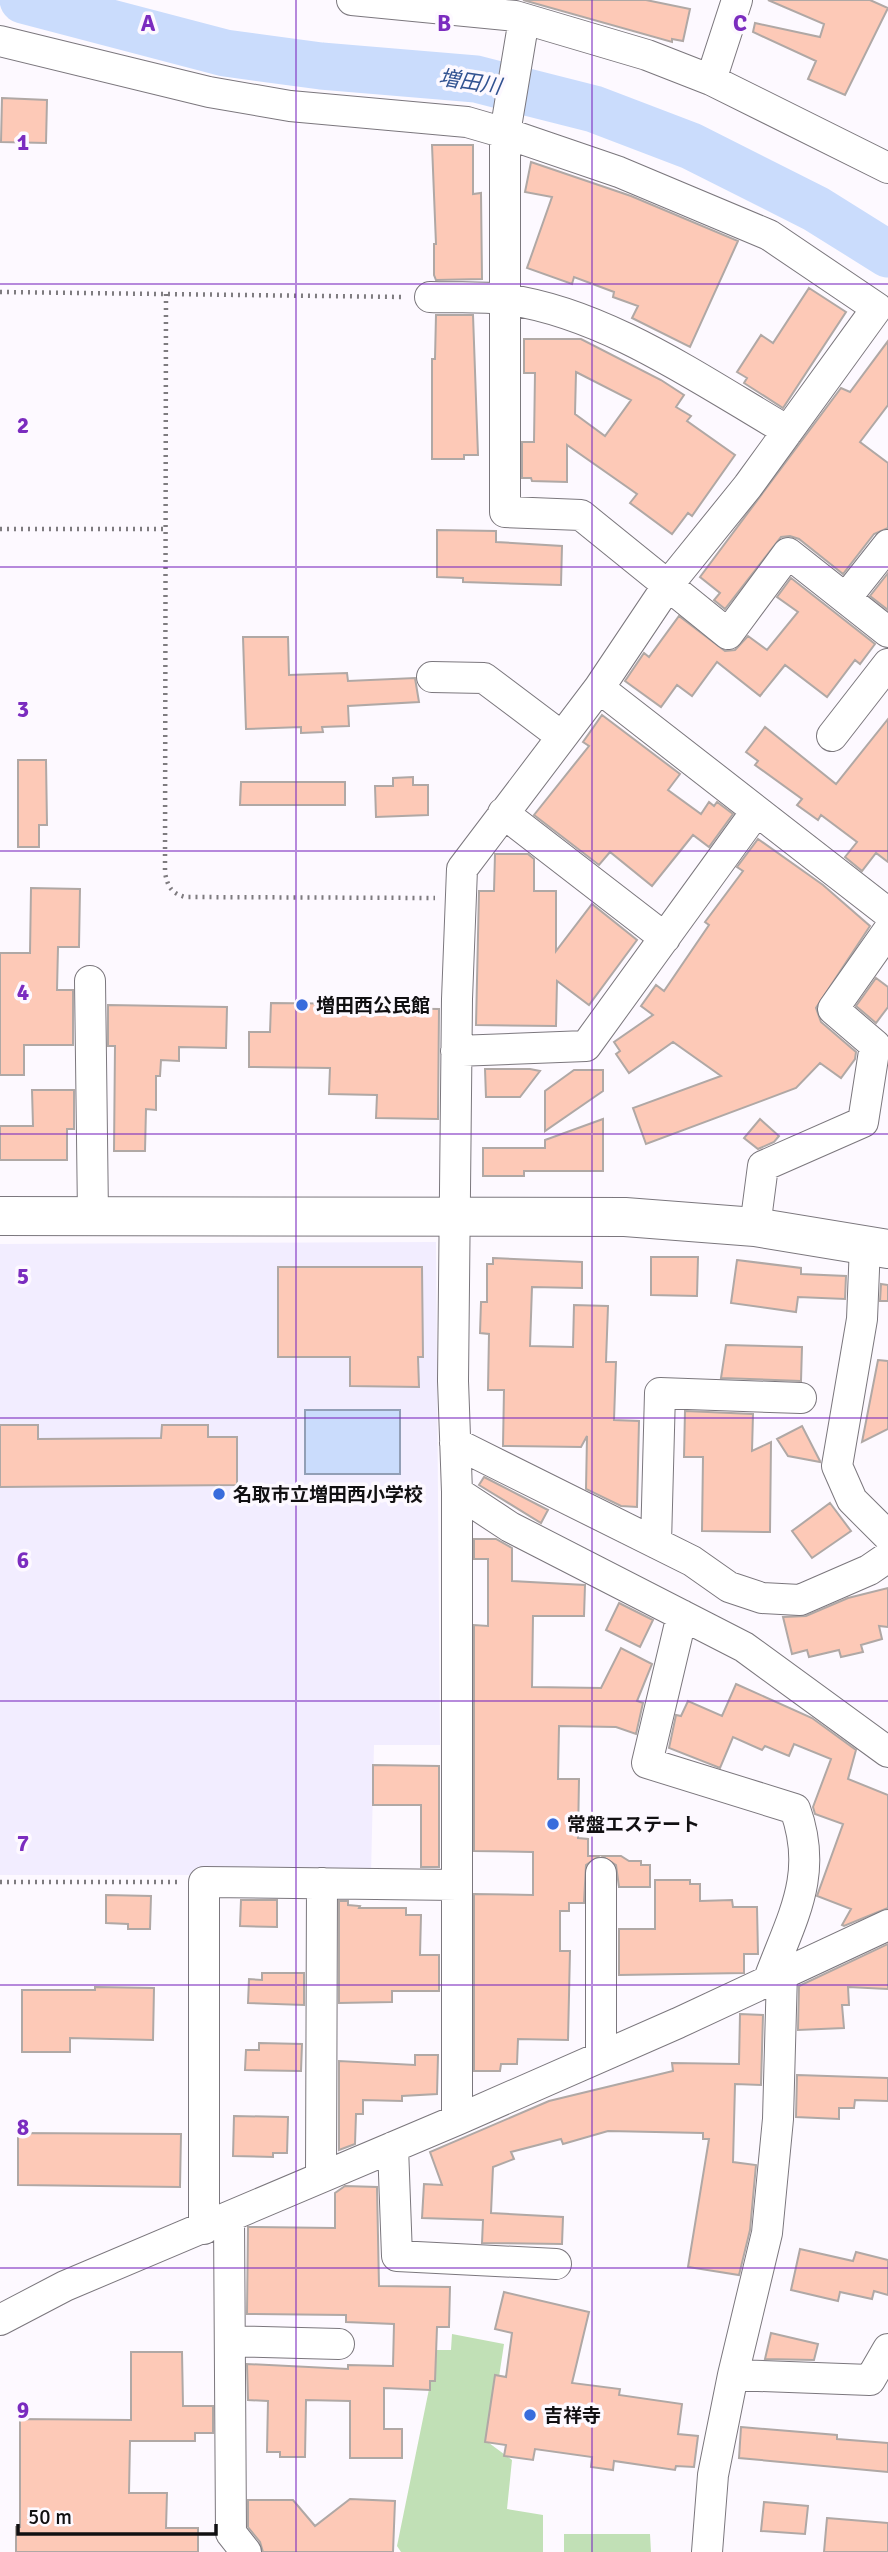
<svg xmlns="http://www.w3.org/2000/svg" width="888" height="2552" font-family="Signika,'Noto Sans JP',sans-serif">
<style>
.education{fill:#f2edff}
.green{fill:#c1e0b6}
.water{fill:#cadcfc;stroke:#929fb6;stroke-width:2}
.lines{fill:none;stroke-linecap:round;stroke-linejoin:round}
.river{stroke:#cadcfc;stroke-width:47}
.building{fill:#fdc9b7;stroke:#b0a8a5;stroke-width:2;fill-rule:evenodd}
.street-casing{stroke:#7b777d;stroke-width:32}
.secondary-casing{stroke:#7b777d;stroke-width:40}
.path{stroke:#7e7b7f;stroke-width:4.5;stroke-dasharray:2 5;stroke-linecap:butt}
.street{stroke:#fff;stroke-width:30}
.secondary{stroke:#fff;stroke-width:38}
.grid{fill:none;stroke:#7b2cbf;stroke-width:2;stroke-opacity:0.55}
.poi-dot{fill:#396cdc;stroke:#fdf9ff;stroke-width:2.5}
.labels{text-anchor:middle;stroke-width:7;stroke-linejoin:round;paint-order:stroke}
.poi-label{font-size:19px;font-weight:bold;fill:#111012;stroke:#fdf9ff;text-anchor:start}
.water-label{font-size:21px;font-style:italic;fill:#315291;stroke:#fdf9ff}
.grid-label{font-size:23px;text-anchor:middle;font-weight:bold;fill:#7b2cbf;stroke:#fdf9ff;stroke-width:7;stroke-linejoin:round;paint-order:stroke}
</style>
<rect width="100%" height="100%" fill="#fdf9ff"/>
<!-- education -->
<path class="education" d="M436,1242L440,1745H374L371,1875H0V1244Z"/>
<!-- green -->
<path class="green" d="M452,2334L504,2344L489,2443L512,2460L507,2509L543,2515V2552H401L397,2546L437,2350H451Z
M564,2534H650L651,2552H564Z"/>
<!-- water -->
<path class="water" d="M305,1410H400V1474H305Z"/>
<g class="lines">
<!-- river -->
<path class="river" d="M23,0L225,53L321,66L476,79L594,109L691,146L816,209L888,254"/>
</g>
<!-- building -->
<path class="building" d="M523,0H646L690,9L683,41L672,39V42Z
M768,0H870L888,8L845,95L808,79L816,61L753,32L755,23L820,37L824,24Z
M2,98L47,100L46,143L1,142Z
M432,145H473V194L481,193L482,279L436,280L434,275V244H436Z
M531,162L631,196L738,241L690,347L632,318L638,306L613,297L614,292L574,277L572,284L527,268L552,197L525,192Z
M809,288L846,312L783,408L744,383L747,378L737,372L761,335L773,343Z
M436,315H473L478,455H464V459H432V359H435Z
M524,339H581L661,380L684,395L676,407L691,416L687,421L735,455L692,516L688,513L672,534L630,503L637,494L567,445V482L532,481L531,478H522V442H534L535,373H524ZM576,372L631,400L605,436L575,414Z
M888,341V405L860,442L888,463V528L874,534L843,574L799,539L790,536L781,537L725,609L714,600L720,593L700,577L841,388L850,392Z
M437,530L496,531V542L562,546L561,585L463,582V578L437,577Z
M888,573V610L870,596Z
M791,578L875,644L860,664L855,660L827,697L785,665L760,696L717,662L692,696L677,685L661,707L625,681L644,653L649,657L679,616L725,651L735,650L748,636L767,650L798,612L777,597Z
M243,637H288L289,675L347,673L348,681L415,678L419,702L348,706L349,726L322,727L323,732L301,733V727L246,729Z
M602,715L680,774L668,790L701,814L709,802L714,806L717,802L733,814L709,847L693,835L652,886L610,852L599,865L534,815L589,746L583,742Z
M888,719V862L876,853L862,871L845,857L857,842L821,815L818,820L797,805L802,799L755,765L758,761L746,752L765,727L836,784Z
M18,760H46L47,825H39V847H18Z
M413,777V785H428V815L376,817L375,786H393V778Z
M241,782H345V805H240Z
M758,839L823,885L870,926L816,1008L821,1022L856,1052L855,1059L841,1078L820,1063L796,1088L646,1144L633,1108L721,1076L673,1042L629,1073L616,1054L620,1051L614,1042L653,1015L641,1006L656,985L664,991L709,925L705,922L743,871L737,867Z
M495,854H528L534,859V891H556V951L592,904L637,940L589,1005L557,981L556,1026L476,1025L479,891H494Z
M31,888L80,889L79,947H58L57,990H73V1045H24V1075H0V953H30Z
M876,978L888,987V1007L876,1023L856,1006Z
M271,1003L369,1004V1008L439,1009L438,1119L376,1118L377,1095L329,1094L330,1068L249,1067V1032H270Z
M108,1005L227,1007L226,1048L179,1047V1061L161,1060L160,1076H156V1110L146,1109L145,1151H114L115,1046H108Z
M485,1069H530L540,1071L520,1097H486Z
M574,1070H603V1091L545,1131V1091Z
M32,1090H74V1129H67V1160H0V1126H33Z
M603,1119V1171H524V1176H483V1148H545V1140Z
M760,1119L779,1136L774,1142L758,1149L744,1138Z
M651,1257H698L697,1296L651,1295Z
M493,1258L582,1262V1288L532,1287L530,1346L573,1347L574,1305L608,1306L606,1362H616L614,1420L639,1421L637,1507L621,1506L586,1489L587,1436L581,1447L503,1446L504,1390H488L489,1334L480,1333L481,1302H487V1264H493Z
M737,1260L801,1268V1274L846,1276L845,1299L798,1297L796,1312L731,1303Z
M278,1267H422L423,1357H418L419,1387L350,1386V1357H278Z
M881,1284L888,1285V1301H880Z
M726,1345L802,1347L801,1381L721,1378Z
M878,1360L888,1361V1429L862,1442Z
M685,1411L753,1414L752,1451L771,1442L770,1532L702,1531L703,1457H684Z
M0,1425H38V1439L161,1438L162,1425H208V1437H237V1485L0,1487Z
M802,1426L820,1461V1462L788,1456L777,1439Z
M484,1477L548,1510L541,1523L479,1485Z
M830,1503L851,1531L812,1558L792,1531Z
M474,1539H496L512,1548V1581L585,1585L584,1616H533L532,1687L601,1688L621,1648L652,1664L637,1701L643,1703L636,1734L616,1727L559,1726L558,1779H579L578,1838L588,1839V1856H599L586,1865L584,1903H569V1911H560V1951H570L568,2040L518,2039L517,2064H501L500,2071H474V1894L533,1895V1852L474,1851V1625L488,1626V1559H474Z
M888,1588V1627L879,1626L882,1639L861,1645L863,1652L841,1657L839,1650L809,1657L807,1650L792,1654L783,1617L806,1616L848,1598Z
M619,1603L653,1620L640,1647L606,1630Z
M736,1684L812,1718L856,1750L848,1779L888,1795V1908L844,1926L842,1925L851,1909L817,1896L843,1824L815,1814L813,1807L831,1759L794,1744L789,1756L765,1746L762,1750L733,1737L720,1768L669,1748L676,1715L681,1716L688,1701L722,1716Z
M373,1765L439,1766V1867H421V1805H373Z
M602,1856H621L629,1861H641V1865H650V1887H619L616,1865Z
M655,1880H690V1884H700V1901L732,1900L733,1907H757L758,1954H744V1973L619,1975V1929H655Z
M106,1895L151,1896L150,1929H128V1924L106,1923Z
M241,1900H277V1927L240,1926Z
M339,1901H348V1905L360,1906L359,1908H406V1915H421L420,1955H439V1991H392V2002L339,2003Z
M888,1944V1989L848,1987L849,2005H842L844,2028L798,2030L799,1986Z
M262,1973H304V2005L248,2003L249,1979L262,1980Z
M95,1987L154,1988L153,2040L70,2038V2052H22V1990H95Z
M740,2014L763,2015L761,2085L735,2084L733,2162L756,2165L750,2230L739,2275L688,2267L709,2139H703V2133L608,2131L563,2144L561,2139L511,2152L514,2159L493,2167L491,2213L563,2217L562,2244L482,2243L483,2220L422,2218L424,2184L442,2185L430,2152L549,2101L673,2071L672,2063L739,2064Z
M259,2043L302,2044L301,2071L245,2070L246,2050H259Z
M415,2055H438L437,2094L402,2096V2101L363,2100V2114H356L355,2144L339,2150V2061L415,2065Z
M797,2075L888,2078V2101L855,2100L854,2108H839V2119L796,2117Z
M234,2116L288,2117L287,2153H273V2157L233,2156Z
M18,2133L181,2134L180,2187L18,2185Z
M345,2186L377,2187L379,2286L450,2287L449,2327H437L435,2381H430V2390L384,2388V2429H402V2458H350V2401L306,2400L305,2457H280V2452H267L268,2401L248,2400L247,2364L348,2369V2365L393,2366L394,2324L346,2322V2315L247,2314L248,2227L335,2228V2193Z
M800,2249L853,2261L856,2252L888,2260V2295L874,2291L872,2299L840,2292L838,2301L791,2290Z
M504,2292L589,2312L572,2383L620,2389L619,2395L682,2404L678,2434L698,2436L694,2467L676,2466L675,2470L614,2461L613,2470L591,2467L592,2457L535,2449L533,2460L504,2456L506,2445L485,2442L495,2375L506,2377L512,2333L495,2329Z
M771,2333L818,2344L814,2360L765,2359Z
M131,2352H182L183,2406H213V2433H195V2441H130L129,2493H167L166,2528H198V2552H16V2527H20V2419L131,2420Z
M741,2427L837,2435V2439L888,2443V2472L739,2458Z
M350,2499L395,2501L393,2552H263L260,2542L248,2527V2500H293L315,2526Z
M764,2502L808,2506L805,2534L761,2531Z
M827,2518L888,2523V2552H824Z"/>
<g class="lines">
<defs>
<path id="street" d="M352,0L515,16L647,55L711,80L888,168
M524,19L505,133V512L581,515L728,634L788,553L888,632
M0,41L209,92L290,106L467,122L505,133L619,172L769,235L877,308L748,486L668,585L599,688L462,869L457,999L453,1381L457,1492L510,1527L744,1647L888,1752
M711,80L737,0
M430,297C454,298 480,296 504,299C605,312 702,381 788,431
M846,598L888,545
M432,677L484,678L561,736
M599,688L888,913
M832,736L888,664
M503,813L665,938
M90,981L93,1215
M456,1051L586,1046L755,813
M755,1227L763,1166L863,1122L875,1045L833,1009L888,931
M865,1245L862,1319L837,1466L852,1500L888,1536
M455,1443L692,1561L729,1587L762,1598L800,1600L869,1570L888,1557
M457,1492V1885
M656,1543L660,1393L801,1398
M682,1615L647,1763L795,1809C819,1875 792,1917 769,1979
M601,1873V2056
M393,2147L397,2256L556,2264
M321,2177L322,1883
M229,2218L231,2533L246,2552
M204,2229V1882L457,1885V2120
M0,2320L65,2286L457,2120L678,2023L888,1925
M230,2341L339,2344
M733,2375L767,2233L778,2119L782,1973
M707,2552L713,2475L733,2375L870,2380L888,2349"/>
<path id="secondary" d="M0,1216L625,1217L755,1227L888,1249"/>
</defs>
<!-- street casing -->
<use href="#street" class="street-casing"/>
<!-- secondary casing -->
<use href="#secondary" class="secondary-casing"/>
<!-- path -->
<path class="path" d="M0,292L404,297
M166,294L165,873C168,887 171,893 185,897L435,898
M0,529H166
M0,1882H178"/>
<!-- street -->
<use href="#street" class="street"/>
<!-- secondary -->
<use href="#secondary" class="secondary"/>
</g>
<!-- grid -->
<path class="grid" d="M296,0V2552M592,0V2552M0,284H888M0,567H888M0,851H888M0,1134H888M0,1418H888M0,1701H888M0,1985H888M0,2268H888"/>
<!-- markers -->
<g class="poi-dot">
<circle cx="302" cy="1005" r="7"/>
<circle cx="219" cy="1494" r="7"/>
<circle cx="553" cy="1824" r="7"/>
<circle cx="530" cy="2415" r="7"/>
</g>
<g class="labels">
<!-- poi labels -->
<g class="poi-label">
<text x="316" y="1012">増田西公民館</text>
<text x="233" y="1501">名取市立増田西小学校</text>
<text x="567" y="1831">常盤エステート</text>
<text x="544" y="2422">吉祥寺</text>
</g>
<!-- water labels -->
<g class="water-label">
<text transform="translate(470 82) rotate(9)" y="7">増田川</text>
</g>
</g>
<g class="grid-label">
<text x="148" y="31">A</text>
<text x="444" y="31">B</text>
<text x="740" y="31">C</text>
<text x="23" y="150">1</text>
<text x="23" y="433">2</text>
<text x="23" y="717">3</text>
<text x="23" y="1000">4</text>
<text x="23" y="1284">5</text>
<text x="23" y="1568">6</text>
<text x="23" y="1851">7</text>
<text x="23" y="2135">8</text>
<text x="23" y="2418">9</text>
</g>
<!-- scale -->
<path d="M18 2524v10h198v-10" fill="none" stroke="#111012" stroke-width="3.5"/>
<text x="28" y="2524" font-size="21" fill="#111012" stroke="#fdf9ff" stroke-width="5" paint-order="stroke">50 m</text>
</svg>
